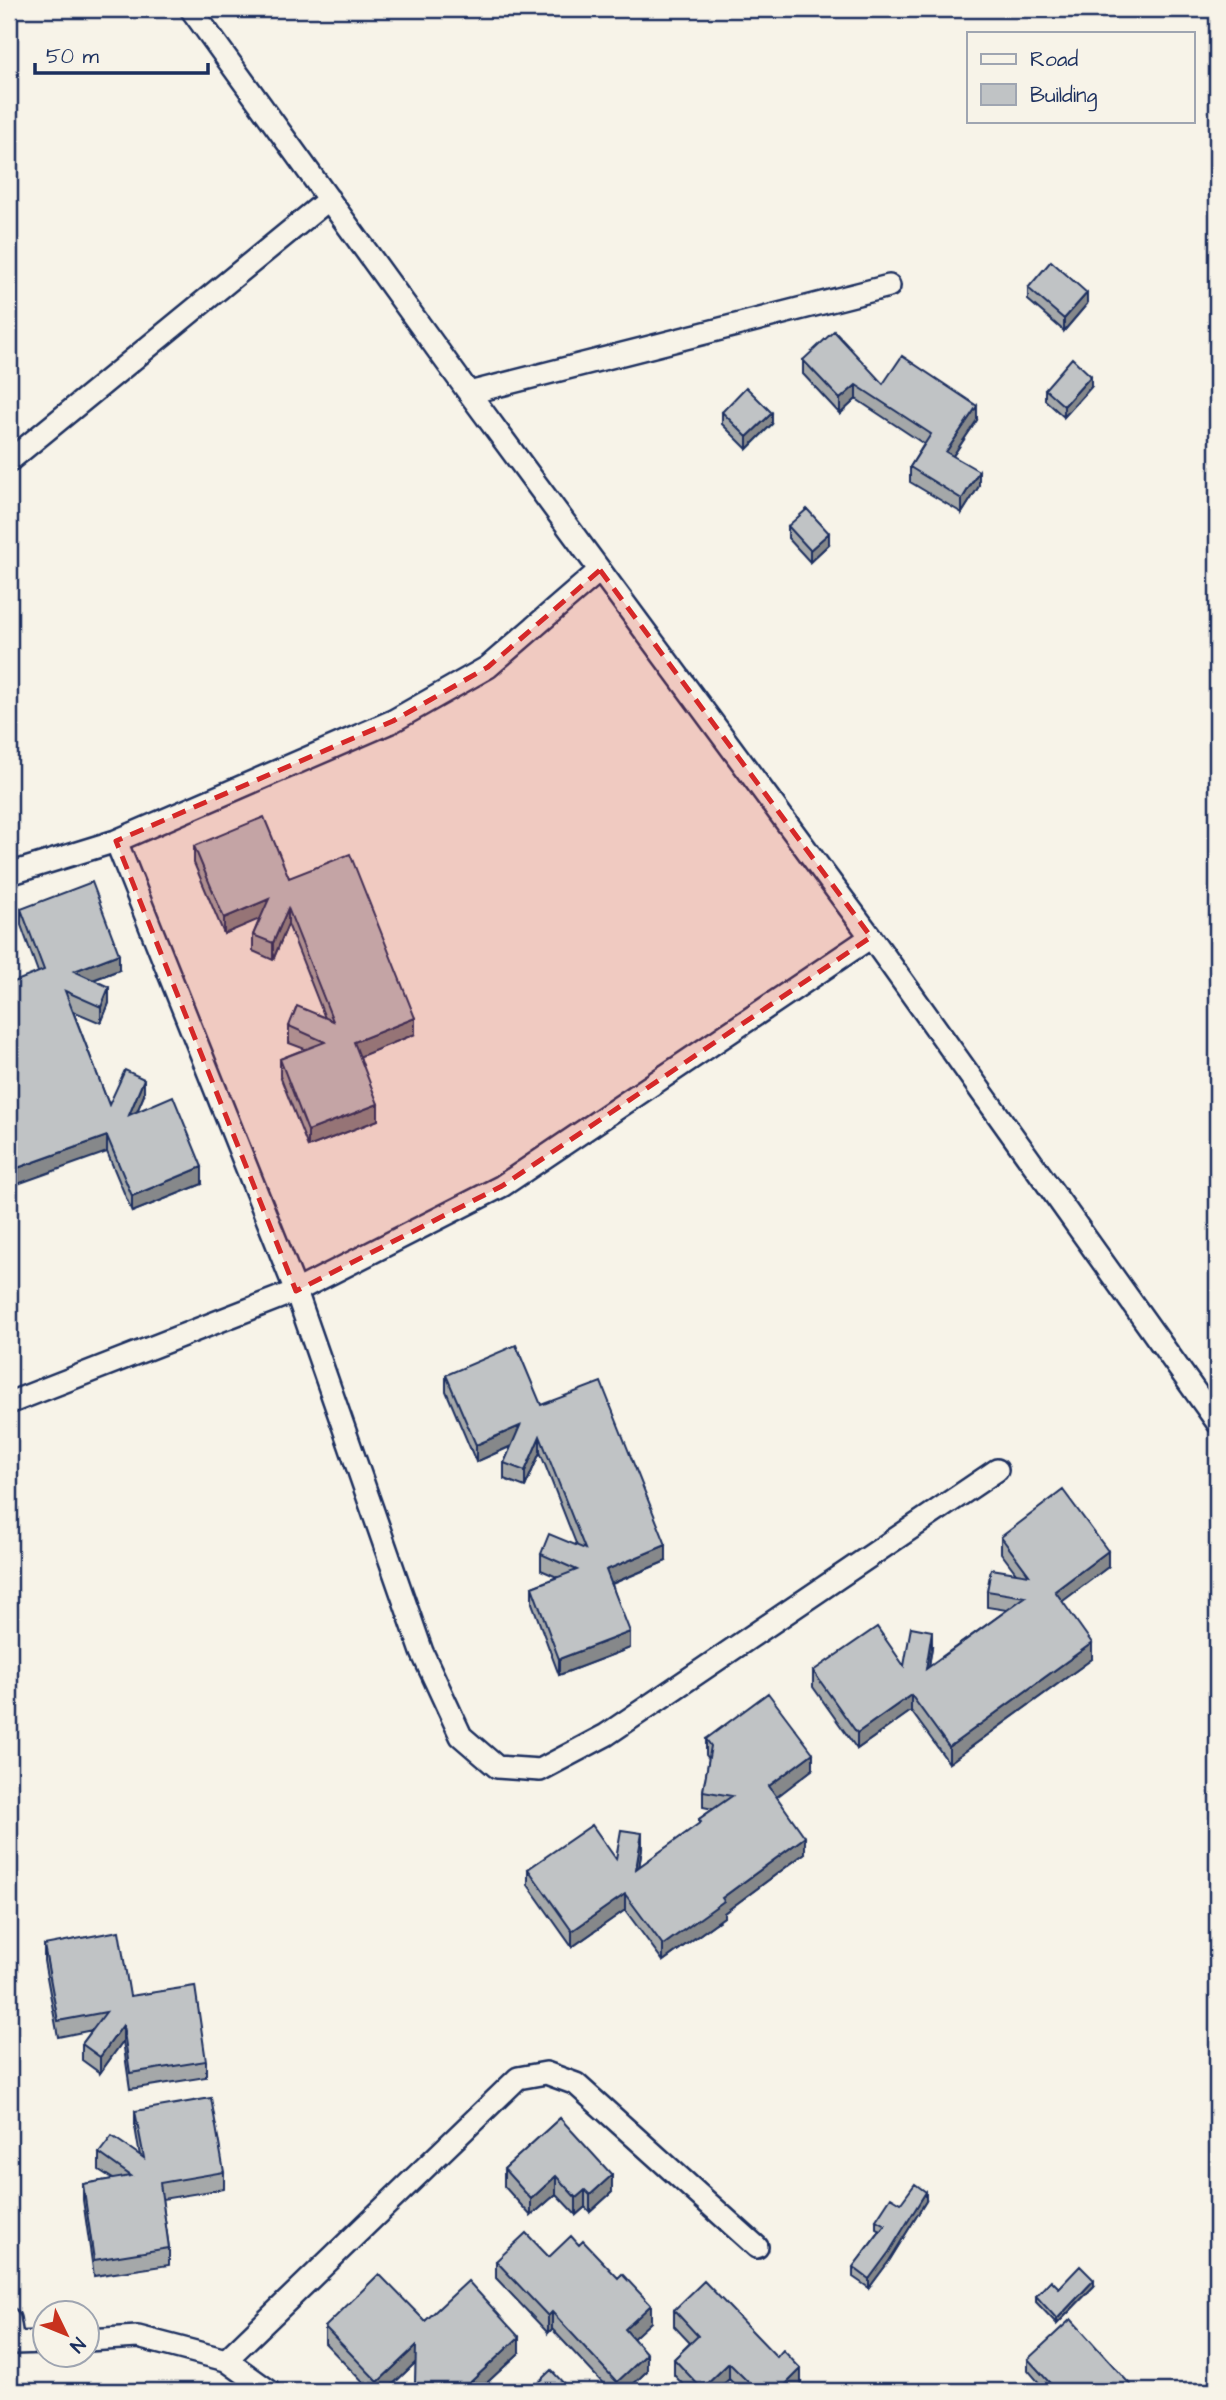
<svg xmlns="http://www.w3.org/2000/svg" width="1226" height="2400" font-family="'Architects Daughter',sans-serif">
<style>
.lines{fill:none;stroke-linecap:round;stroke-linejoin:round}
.street-casing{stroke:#1b2f5e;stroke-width:26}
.street{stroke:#f7f3e8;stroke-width:21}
.wall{fill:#a5a8a9;stroke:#1b2f5e;stroke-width:2}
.shaded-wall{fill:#86888a;stroke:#1b2f5e;stroke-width:2}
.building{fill:#c0c3c5;stroke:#1b2f5e;stroke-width:2}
.marked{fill:#d62828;fill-opacity:0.2;stroke:#d62828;stroke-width:5;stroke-dasharray:14 9;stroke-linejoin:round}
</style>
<rect width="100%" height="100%" fill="#f7f3e8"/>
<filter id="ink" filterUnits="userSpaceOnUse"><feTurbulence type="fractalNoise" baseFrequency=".0143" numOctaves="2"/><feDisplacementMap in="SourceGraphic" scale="14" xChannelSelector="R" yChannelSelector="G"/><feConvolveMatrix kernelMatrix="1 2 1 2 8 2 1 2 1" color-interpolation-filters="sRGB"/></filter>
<g filter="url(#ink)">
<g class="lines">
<defs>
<path id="street" d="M191,9L469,393L871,937L1217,1422
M469,393L889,286
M9,461L329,199
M116,841L296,1291L422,1652L461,1736L497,1767L540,1770L606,1735L997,1470
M9,874L116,841L393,721L488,667L600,570
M9,1403L296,1291L502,1186L871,937
M9,2319L13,2343L9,2344
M88,2340L138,2337L226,2360L269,2391
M13,2343L46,2342
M226,2360L518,2078L546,2073L576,2084L757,2247"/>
</defs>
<!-- street casing -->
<use href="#street" class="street-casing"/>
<!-- street -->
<use href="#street" class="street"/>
</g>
<!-- wall -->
<path class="wall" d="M1028,288L1087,304L1064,331L1028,300Z
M803,360L883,384L977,420L953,456L979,486L962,513L910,482V467L924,444L856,399L840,414L803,374Z
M1091,387L1064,417L1045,400V389Z
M722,412L772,424L747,449L722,424Z
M788,526L829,544L810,562L788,538Z
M194,846L289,878L415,1034L360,1056L378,1120L308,1147L280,1076V1059L305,1049L289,1043V1026L325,1018L288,924L273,960L253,951V935L260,918L224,934L194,863Z
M21,909L119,970L93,980L109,1003L101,1023L73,1011L109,1105L144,1095L137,1111L202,1184L132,1212L107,1152L38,972L21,925Z
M446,1375L541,1405L666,1561L612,1584L630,1648L559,1675L532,1603V1587L557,1577L541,1570V1554L577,1546L540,1452L525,1487L504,1479V1463L512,1446L476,1462L446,1391Z
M1001,1537L1108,1567L1062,1601L1092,1659L949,1763L911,1711L857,1749L813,1687V1671L904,1666L932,1647L929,1666L1007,1610L987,1607V1591L1016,1573L1001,1553Z
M706,1739L813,1769L776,1797L805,1853L724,1913V1917L663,1961L625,1910L572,1947L528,1885V1869L616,1859L642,1849L639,1867L699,1824V1819L713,1809L703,1807V1791L709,1759L706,1755Z
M44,1945L130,1996L206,2061V2077L130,2089L123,2041L100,2073L82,2060V2044L92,2030L58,2037L44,1961Z
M135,2111L224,2172V2189L162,2199L169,2248V2265L94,2276L83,2200V2184L113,2179L99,2170V2153L140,2156L135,2127Z
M560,2118L612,2192L590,2212L585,2207L576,2215L556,2194L531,2216L504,2186V2169Z
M926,2201L889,2261L869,2288L853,2277V2267L880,2231L876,2229V2220L901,2203Z
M549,2257L651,2322L633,2338L647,2371L626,2391H610L552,2329L548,2333L496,2278V2261Z
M1094,2286L1057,2324L1036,2302V2296L1059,2288Z
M674,2310L801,2385L795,2391H741L729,2379L716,2391H689L674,2375V2359L690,2343L674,2326Z
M425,2321L519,2353L478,2391H415L416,2362L386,2391H371L325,2343V2327Z
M1028,2359L1136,2391H1046L1028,2370Z"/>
<!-- shaded-wall -->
<path class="shaded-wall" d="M1087,293V304L1064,331V319Z
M1091,376V387L1064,417V406Z
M856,385V399L840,414V399Z
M977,406V420L946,466V452Z
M772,413V424L747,449V437Z
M979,471V486L962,513V499Z
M829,533V544L810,562V550Z
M269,899V915L224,934V918Z
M288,908V924L273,960V943Z
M119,954V970L74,987V971Z
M109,987V1003L101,1023V1007Z
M415,1018V1034L354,1059V1042Z
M144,1079V1095L129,1131V1115Z
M378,1104V1120L308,1147V1131Z
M107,1136V1152L9,1187V1171Z
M202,1167V1184L132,1212V1196Z
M520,1426V1442L476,1462V1445Z
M540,1436V1452L525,1487V1471Z
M666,1545V1561L606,1586V1570Z
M1108,1551V1567L1055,1607V1591Z
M932,1631V1647L926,1685V1669Z
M630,1632V1648L559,1675V1659Z
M1092,1643V1659L949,1763V1747Z
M911,1695V1711L857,1749V1733Z
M813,1753V1769L769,1803V1786Z
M642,1833V1849L636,1886V1869Z
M805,1837V1853L724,1913V1917L663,1961V1945L722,1898Z
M625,1894V1910L572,1947V1931Z
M123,2025V2041L100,2073V2057Z
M612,2175V2192L590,2212V2195Z
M556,2176V2194L531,2216V2199Z
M585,2190V2207L576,2215V2198Z
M926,2192V2201L889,2261L869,2288V2279Z
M1094,2280V2286L1057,2324V2319Z
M651,2305V2322L625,2346V2329Z
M552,2312V2329L548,2333V2316Z
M519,2337V2353L478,2391H463V2389Z
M416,2346V2362L386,2391H378V2382Z
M647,2354V2371L626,2391H617V2382Z
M729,2363V2379L716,2391H702V2389Z
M801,2369V2385L795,2391H779Z"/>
<!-- building -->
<path class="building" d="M1051,261L1087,293L1064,319L1028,288Z
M834,331L883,384L902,356L977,406L946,452L979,471L962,499L910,467L931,434L856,385L840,399L803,360Z
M1072,358L1091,376L1064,406L1045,389Z
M746,387L772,413L747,437L722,412Z
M807,509L829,533L810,550L788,526Z
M264,817L289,878L350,854L415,1018L354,1042L378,1104L308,1131L280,1059L325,1042L289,1026L297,1006L333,1021L288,908L273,943L253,935L269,899L224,918L194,846Z
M92,882L119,954L74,971L109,987L101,1007L65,991L109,1105L125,1070L144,1079L129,1115L173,1096L202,1167L132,1196L107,1136L9,1171V984L44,970L21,909Z
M516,1345L541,1405L601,1382L666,1545L606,1570L630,1632L559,1659L532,1587L577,1570L541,1554L549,1534L585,1549L540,1436L525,1471L504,1463L520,1426L476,1445L446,1375Z
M1063,1490L1108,1551L1055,1591L1092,1643L949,1747L911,1695L857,1733L813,1671L877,1627L904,1666L911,1627L932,1631L926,1669L1025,1597L987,1591L991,1569L1029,1575L1001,1537Z
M768,1693L813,1753L769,1786L805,1837L722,1898L724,1901L663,1945L625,1894L572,1931L528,1869L592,1825L616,1859L621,1830L642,1833L636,1869L701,1822L699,1819L732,1796L703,1791L711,1746L706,1739Z
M119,1931L130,1996L195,1986L206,2061L130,2073L123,2025L100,2057L82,2044L106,2012L58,2021L44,1945Z
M211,2098L224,2172L160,2183L169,2248L94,2260L83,2184L131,2176L99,2153L112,2136L144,2158L135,2111Z
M560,2118L612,2175L590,2195L585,2190L576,2198L556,2176L531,2199L504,2169Z
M915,2184L926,2192L889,2252L869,2279L853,2267L885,2225L876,2220L891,2197L901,2203Z
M526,2233L549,2257L571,2236L579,2245L583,2241L618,2278L622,2274L651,2305L625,2329L647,2354L617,2382L552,2312L548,2316L496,2261Z
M1080,2266L1094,2280L1057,2319L1036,2296L1051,2280L1059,2288Z
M379,2274L425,2321L468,2281L519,2337L463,2389L459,2385L415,2384L416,2346L378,2382L325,2327Z
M704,2281L777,2357L783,2350L801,2369L779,2391H757L729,2363L702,2389L674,2359L698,2336L674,2310Z
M1071,2319L1136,2391H1057L1028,2359Z
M551,2370L571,2391H529Z"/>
</g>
<!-- marked area -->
<path class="marked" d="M600,570L871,937L502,1186L296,1291L116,841L393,721L488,667Z"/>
<!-- margin -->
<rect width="1226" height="2400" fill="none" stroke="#f7f3e8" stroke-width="35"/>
<rect x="18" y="18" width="1191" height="2365" fill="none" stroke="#1b2f5e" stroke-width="2.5" filter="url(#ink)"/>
<!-- legend -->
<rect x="967" y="32" width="228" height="91" fill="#f7f3e8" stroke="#9fa5b1" stroke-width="2"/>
<rect x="981" y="54" width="35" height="10" fill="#f7f3e8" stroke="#9fa5b1" stroke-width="2"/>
<text x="1030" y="66" font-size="21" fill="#1b2f5e">Road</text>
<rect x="981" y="84" width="35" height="21" fill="#c0c3c5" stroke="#9fa5b1" stroke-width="2"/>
<text x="1030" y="102" font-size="21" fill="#1b2f5e">Building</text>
<!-- north arrow -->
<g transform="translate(66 2334) rotate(133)"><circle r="33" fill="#f7f3e8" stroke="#9fa5b1" stroke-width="2"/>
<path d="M0-5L12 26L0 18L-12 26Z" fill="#c8321e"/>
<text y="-10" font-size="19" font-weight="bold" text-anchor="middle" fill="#1b2f5e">N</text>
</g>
<!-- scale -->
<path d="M35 63v10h173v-10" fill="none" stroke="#1b2f5e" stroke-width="3.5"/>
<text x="46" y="63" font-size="21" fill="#1b2f5e" stroke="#f7f3e8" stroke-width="5" paint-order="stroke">50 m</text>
</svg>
